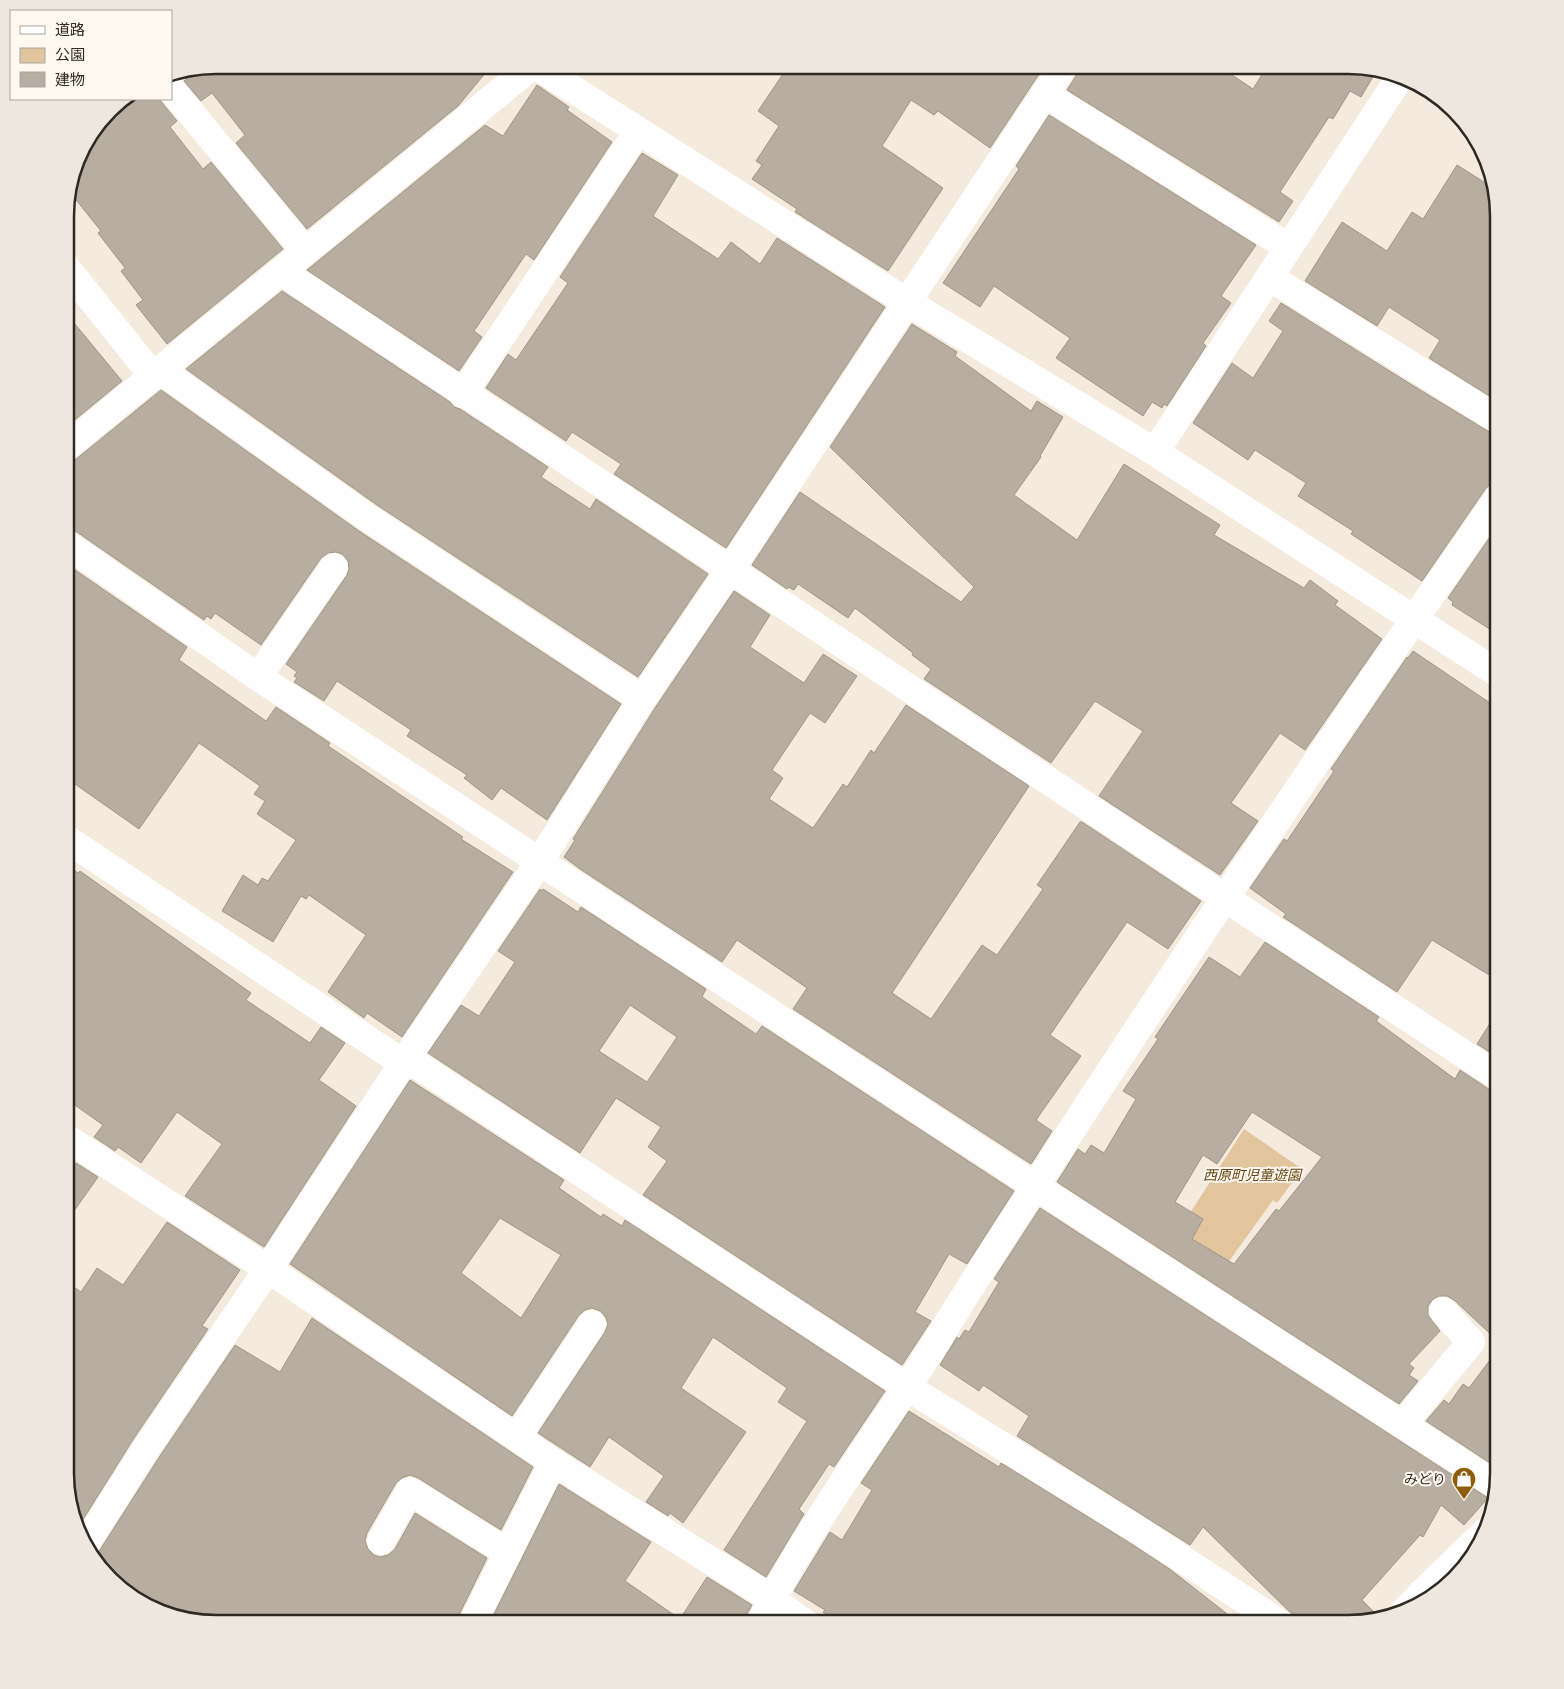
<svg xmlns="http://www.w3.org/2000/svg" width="1564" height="1689" font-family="'Libre Baskerville','Noto Sans JP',serif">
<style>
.green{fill:#e2c49d}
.building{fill:#b7ada1;stroke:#9f968a;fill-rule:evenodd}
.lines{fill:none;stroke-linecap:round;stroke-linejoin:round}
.minor{stroke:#fff;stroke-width:28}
.labels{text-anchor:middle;stroke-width:4;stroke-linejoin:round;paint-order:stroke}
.park-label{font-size:14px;font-style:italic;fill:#664510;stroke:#fef8f0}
.poi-label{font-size:14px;fill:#2d2924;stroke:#fef8f0;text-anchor:end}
.rim{fill:none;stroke:#2d2924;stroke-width:2.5}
</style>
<rect width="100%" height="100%" fill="#f4eadd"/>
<!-- green -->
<path class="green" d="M1244,1129L1302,1169L1277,1203L1273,1200L1214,1282L1165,1252Z"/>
<!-- building -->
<path class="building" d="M215,65H492L458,106L307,229L236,143L245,135L212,93L201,101L184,81L195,72L193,69Z
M789,65H1033L1041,71L990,148L938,111L934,115L911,100L882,146L943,188L888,271L795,212L797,209L752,179L762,165L756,161L779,126L758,111Z
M1083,65H1217L1253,89L1268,65H1358L1377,70L1361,97L1350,91L1333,119L1329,117L1280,192L1293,201L1279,222L1067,90Z
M537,85L569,107L567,110L612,142L534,260L526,254L474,331L482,337L459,371L307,270L485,125L503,136Z
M122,99H159L177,121L170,127L203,169L211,162L283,249L167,344L136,305L143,300L121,271L125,268L98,233L101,231L69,191L81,149L116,103Z
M1049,115L1256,245L1221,296L1231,303L1203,343L1206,346L1167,406L1164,404L1162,408L1152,402L1143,416L1056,358L1070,338L994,286L980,307L943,283L1019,169L1016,166Z
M642,153L678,175L653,216L718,259L731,242L760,264L777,238L885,307L726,548L614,474L621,464L572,432L566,441L486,388L508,354L516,360L568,283L560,277Z
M1457,165L1495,189L1499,215V402L1429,358L1440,340L1389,307L1377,326L1305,281L1342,222L1387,251L1412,212L1423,219Z
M282,291L450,402L454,407L460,409L548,467L541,477L590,509L596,499L708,574L638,677L377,505L186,369Z
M1281,303L1412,385L1491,433L1499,436V482L1492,483L1486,488L1422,581L1351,534L1353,531L1298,496L1306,483L1255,450L1248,460L1193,423L1232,363L1253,378L1283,331L1269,321Z
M65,312L122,381L65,428Z
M912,324L957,352L955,356L1031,411L1037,401L1063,417L1040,456L1041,457L1014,495L1077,540L1124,464L1220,525L1214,535L1304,588L1310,580L1338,601L1335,605L1382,639L1305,750L1280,733L1231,803L1258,821L1220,875L1099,796L1143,731L1095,701L1051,763L924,679L931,669L912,655L913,653L855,608L848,618L798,584L794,590L788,587L787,589L752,565L800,492L961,602L974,587L830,447Z
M161,390L359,531L621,704L547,820L501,788L492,800L464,778L467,775L407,736L411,730L337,681L324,701L294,682L297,678L294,676L297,672L286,664L347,575L349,569L348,561L342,554L336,552L328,553L321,558L261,645L215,613L211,619L207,616L204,620L74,530L65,528V463L75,460Z
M1499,524V635L1452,605L1453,602L1448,598Z
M65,563L187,647L179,660L266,721L276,707L330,743L328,746L343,756L463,837L461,839L513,872L402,1037L367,1013L364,1018L328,992L366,935L309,895L306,899L301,896L273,942L222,911L243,875L258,885L262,878L268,881L296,840L257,814L265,801L254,794L260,786L199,743L139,829L65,777Z
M734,591L770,615L750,647L804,683L823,654L857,676L825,723L810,713L772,770L783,778L769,799L813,828L843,784L847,787L871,750L874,753L906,705L1029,786L892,993L931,1019L982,945L997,955L1043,889L1037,885L1080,822H1082L1201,901L1168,949L1127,922L1050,1035L1081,1056L1036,1120L1052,1131L1031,1164L793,1009L807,988L737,940L722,962L580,869L564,857L575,840L573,839L655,708Z
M1413,651L1499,709V981L1432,940L1397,992L1283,917L1286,914L1250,888L1284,839L1287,841L1334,771L1331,769L1407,657L1408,658Z
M65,864L78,873L80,871L251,993L246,1000L310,1043L321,1027L345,1043L319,1080L356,1106L264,1247L185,1196L222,1144L177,1112L141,1163L118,1147L115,1151L94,1137L103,1125L65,1098Z
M540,889L542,891L543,889L578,912L581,907L706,989L702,997L756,1034L762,1026L1014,1191L967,1264L949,1254L915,1312L931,1321L902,1365L643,1195L667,1161L648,1147L661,1127L616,1098L580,1153L428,1053L461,1005L479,1016L515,962L498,951ZM630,1005L677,1037L647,1082L599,1051Z
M1265,942L1379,1017L1376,1021L1455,1079L1460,1070L1490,1090L1499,1092V1342L1454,1300L1447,1296H1439L1433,1299L1428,1306V1315L1440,1331L1409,1364L1414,1368L1409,1375L1418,1381L1399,1404L1057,1182L1078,1149L1085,1154L1091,1145L1104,1153L1136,1099L1123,1091L1158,1039L1155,1037L1209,957L1240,977ZM1252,1112L1322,1157L1279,1211L1276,1209L1234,1264L1192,1239L1203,1219L1175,1202L1203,1155L1217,1164Z
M1499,1009V1058L1477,1044Z
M410,1080L564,1180L559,1188L601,1217L603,1214L622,1226L625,1220L885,1391L834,1467L829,1464L799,1509L804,1514L766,1577L724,1550L807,1421L778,1402L787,1388L713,1337L681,1388L746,1432L683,1523L670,1513L668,1516L646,1502L664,1476L609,1437L590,1467L538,1433L605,1332L608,1324L606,1318L600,1311L592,1308L585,1310L579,1315L512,1416L290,1264ZM500,1218L561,1255L521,1318L461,1273Z
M76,1163L98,1177L69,1218L65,1215V1180Z
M1040,1208L1488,1498L1464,1525L1441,1505L1423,1537L1420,1535L1362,1600L1381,1619L1349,1624H1302L1203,1527L1190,1545L1017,1436L1029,1416L983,1385L979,1391L940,1365L957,1337L959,1339L965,1330L969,1332L999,1282L994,1279Z
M167,1222L240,1270L202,1326L208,1329L134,1438L77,1529L73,1522L65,1474V1281L81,1292L97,1268L123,1285Z
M312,1318L533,1467L501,1530L418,1478L410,1475L402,1478L396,1483L367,1533L365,1541L368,1549L374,1555L380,1557L388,1555L395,1549L415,1513L487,1558L458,1617L457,1624H215L149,1609L96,1565L93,1559L98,1553L160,1456L235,1345L280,1372Z
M1499,1348V1451L1490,1463L1426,1421L1444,1400L1449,1404L1463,1384L1469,1388Z
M909,1411L999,1467L1001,1463L1130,1543L1171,1570L1240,1624H843L823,1612L825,1610L794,1591L830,1532L842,1540L872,1490L861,1483Z
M559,1484L651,1542L625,1581L680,1619L707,1577L752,1605L742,1624H489Z"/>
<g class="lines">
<!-- minor -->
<path class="minor" d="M535,65L907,302L1155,452L1499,674
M171,89L305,251
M1045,94L1288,247
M65,266L153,376
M282,272L1225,898L1499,1077
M1269,277L1499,420
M160,370L368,518L642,699
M463,394L638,131
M65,448L533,65
M1155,452L1400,77
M65,543L258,677L1035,1186L1496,1485
M258,677L334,567
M65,838L403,1063L419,1066L907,1387L1138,1530L1281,1624
M65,1137L268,1269L553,1462L772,1599L806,1624
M1403,1424L1471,1342L1443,1311
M517,1437L592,1324
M381,1541L410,1491L508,1553
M85,1545L147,1447L268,1269L403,1063L540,861L642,699L730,570L1064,65
M1404,1612L1423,1592L1485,1532
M472,1624L553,1462
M759,1624C801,1541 855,1465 906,1388C930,1353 952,1316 975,1280C1144,1015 1319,755 1499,497"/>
</g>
<!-- icons -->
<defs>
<symbol id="shop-pin" viewBox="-11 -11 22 30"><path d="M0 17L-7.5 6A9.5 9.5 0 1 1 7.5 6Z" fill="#8d5e07" stroke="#fef8f0"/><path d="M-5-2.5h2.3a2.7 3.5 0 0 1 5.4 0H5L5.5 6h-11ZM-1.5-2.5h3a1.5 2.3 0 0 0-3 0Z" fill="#fff"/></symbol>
</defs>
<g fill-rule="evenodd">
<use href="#shop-pin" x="1450" y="1465" width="28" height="38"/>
</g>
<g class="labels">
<!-- park labels -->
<g class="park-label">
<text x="1252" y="1180">西原町児童遊園</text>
</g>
<!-- poi labels -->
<g class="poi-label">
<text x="1446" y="1484">みどり</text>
</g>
</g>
<!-- crop -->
<path d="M0 0H1564V1689H0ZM216 74H1348A142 142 0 0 1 1490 216V1473A142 142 0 0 1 1348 1615H216A142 142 0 0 1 74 1473V216A142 142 0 0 1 216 74Z" fill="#ede7e0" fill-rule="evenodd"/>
<path class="rim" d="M216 74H1348A142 142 0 0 1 1490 216V1473A142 142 0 0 1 1348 1615H216A142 142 0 0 1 74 1473V216A142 142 0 0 1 216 74Z"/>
<!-- legend -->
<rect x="10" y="10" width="162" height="90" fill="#fef8f0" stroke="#aaa59e"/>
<rect x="20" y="26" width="25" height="8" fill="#ffffff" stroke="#aaa59e"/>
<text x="55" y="35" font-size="15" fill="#2d2924">道路</text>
<rect x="20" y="48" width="25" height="15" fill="#e2c49d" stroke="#aaa59e"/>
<text x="55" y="60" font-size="15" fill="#2d2924">公園</text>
<rect x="20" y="72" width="25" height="15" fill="#b7ada1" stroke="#aaa59e"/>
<text x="55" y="85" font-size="15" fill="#2d2924">建物</text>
</svg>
